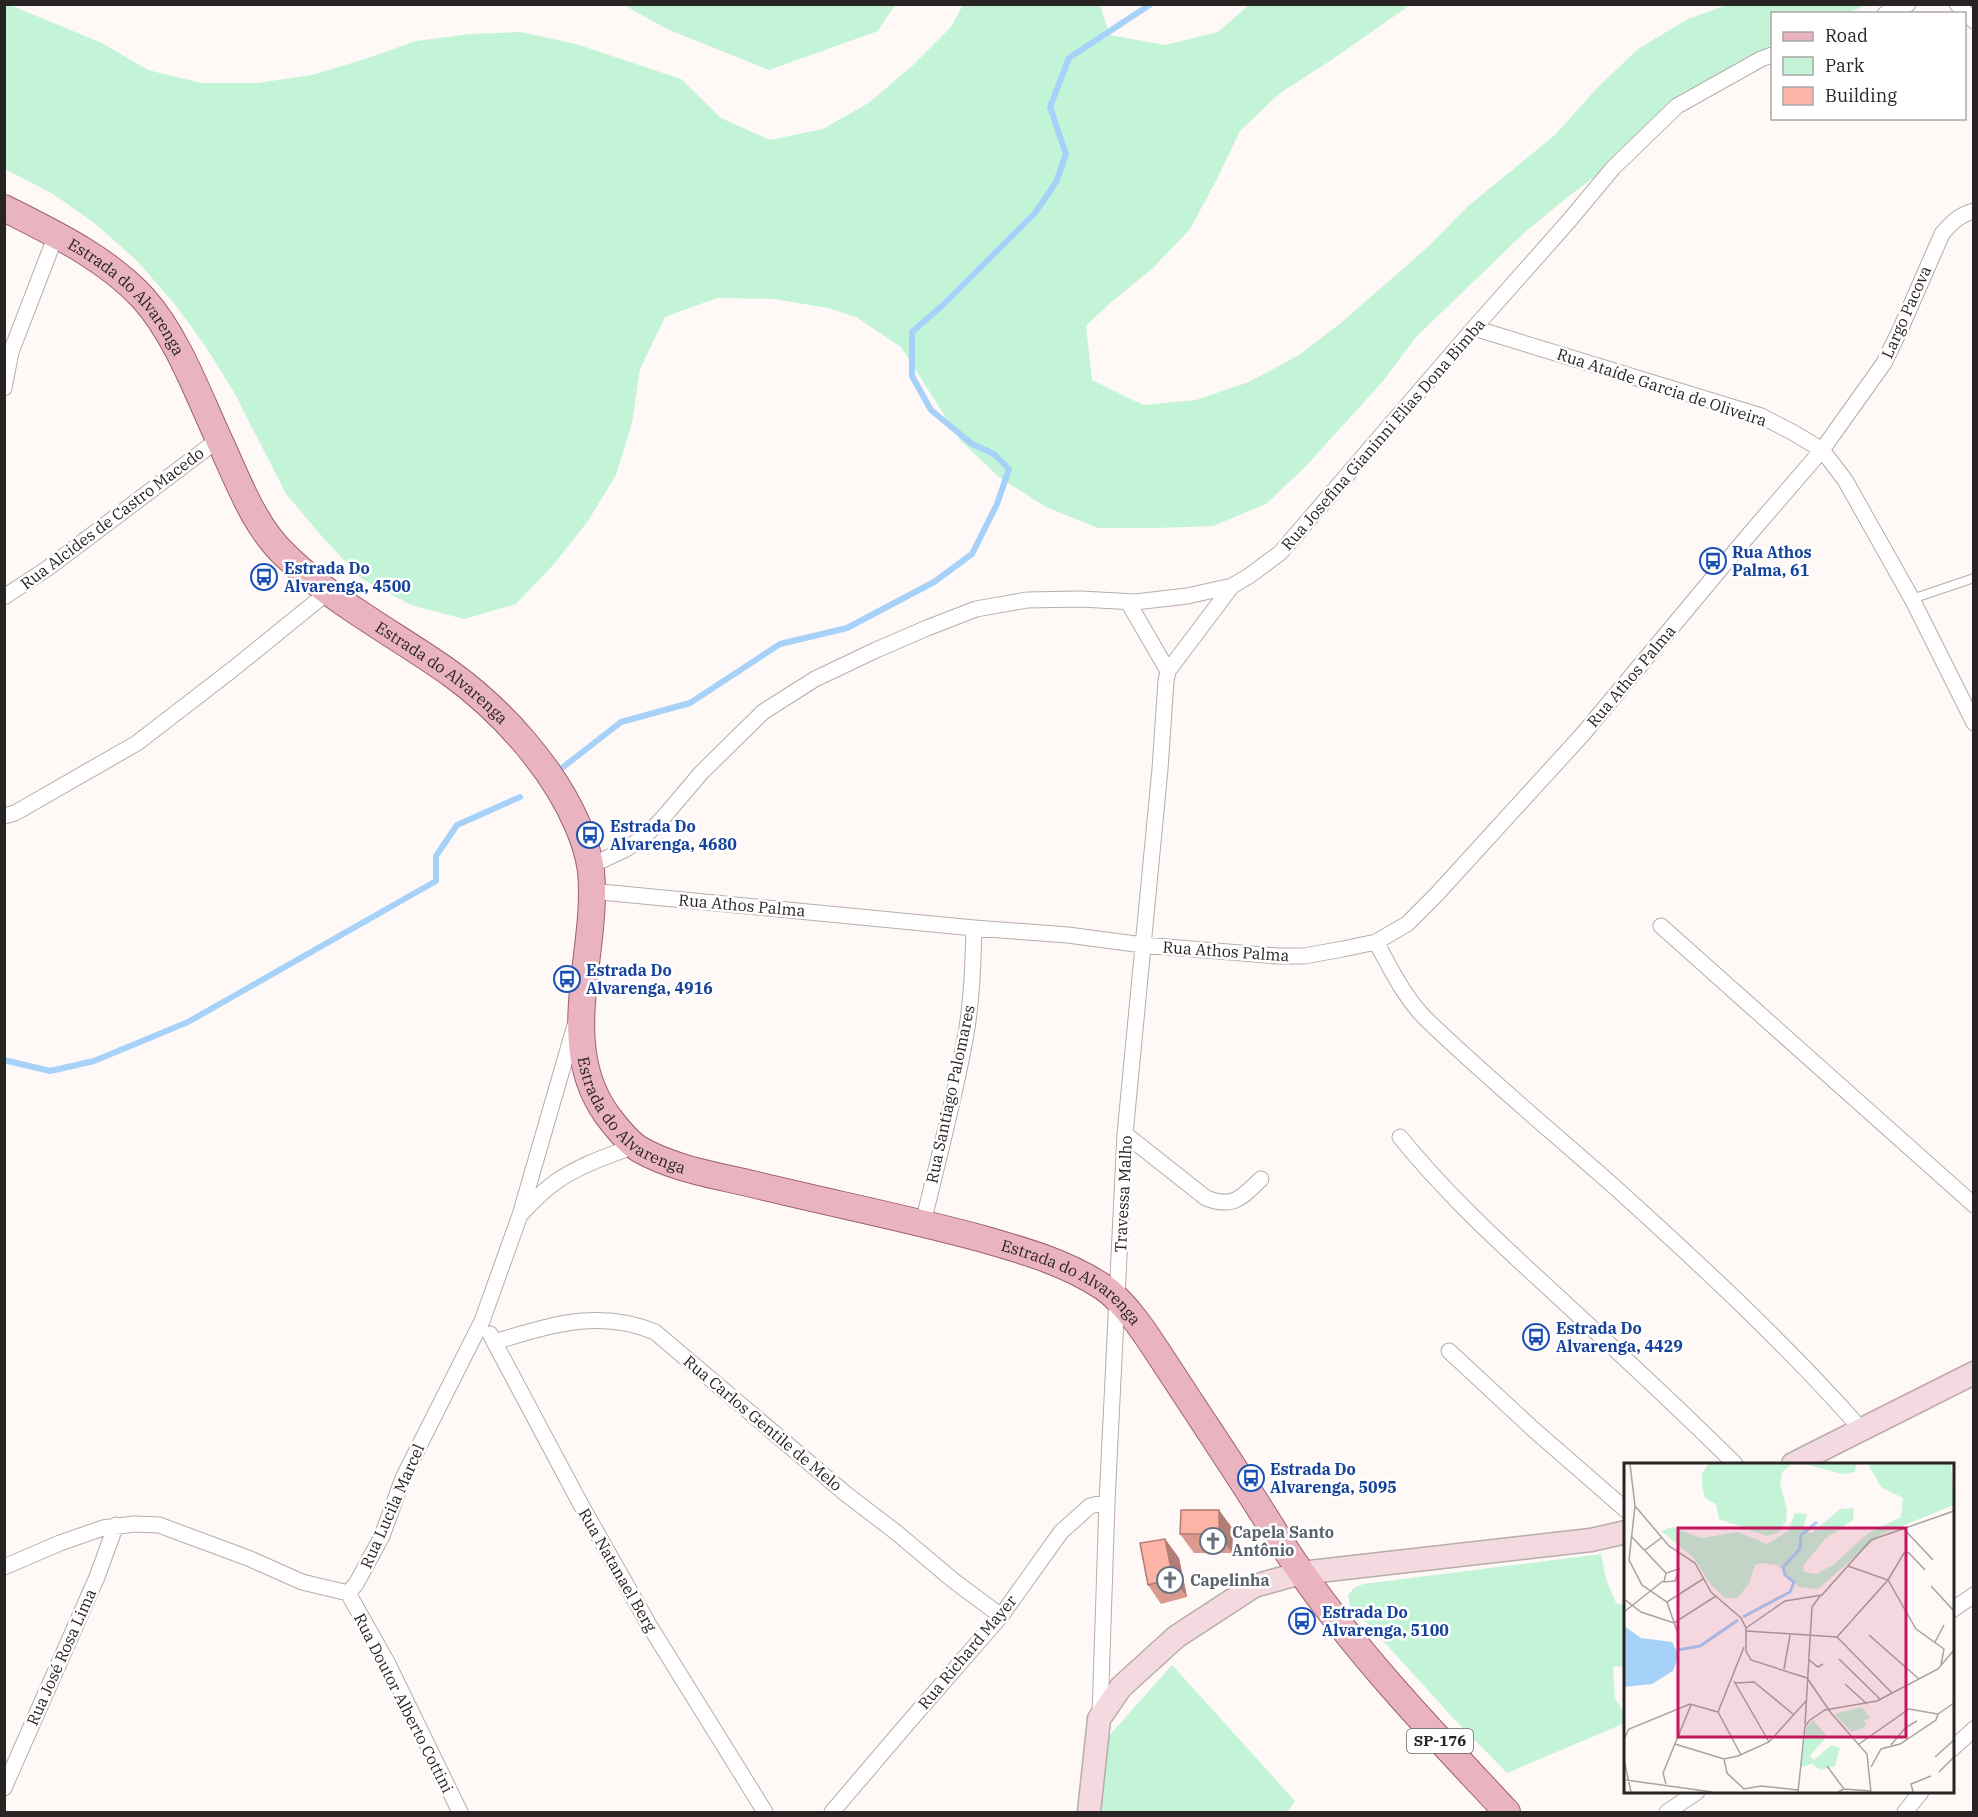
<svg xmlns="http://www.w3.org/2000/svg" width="1978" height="1817" font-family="'IBM Plex Serif',serif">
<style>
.green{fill:#c4f4d7}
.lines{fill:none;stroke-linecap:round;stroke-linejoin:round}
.stream{stroke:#a6d1f9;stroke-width:6}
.lane-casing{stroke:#b7adaa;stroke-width:10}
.street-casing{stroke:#b7adaa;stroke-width:17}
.secondary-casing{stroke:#b7adaa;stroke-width:25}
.primary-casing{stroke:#9d606e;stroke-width:28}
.lane{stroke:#fff;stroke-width:8}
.street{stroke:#fff;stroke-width:15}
.secondary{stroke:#f4d9e0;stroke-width:22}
.primary{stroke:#eab3c0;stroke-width:26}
.wall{fill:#da9a8e}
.shaded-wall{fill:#b17d74}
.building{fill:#fdb3a5;stroke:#b17d74;stroke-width:1.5}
.labels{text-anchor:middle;stroke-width:5;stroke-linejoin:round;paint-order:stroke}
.shield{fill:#fff;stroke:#686665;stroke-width:1.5}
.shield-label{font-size:15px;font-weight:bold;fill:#282423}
.street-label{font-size:16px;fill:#282423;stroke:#fff}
.transit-label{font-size:16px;font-weight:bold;fill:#164399;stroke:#fff;text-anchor:start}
.worship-label{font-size:16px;font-weight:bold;fill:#5b616d;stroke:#fff;text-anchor:start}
.inset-river{fill:none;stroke:#a6d1f9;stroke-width:3}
.inset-road{fill:none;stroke:#a8a3a2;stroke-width:1.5}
.view{fill:#c2185b;fill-opacity:0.15;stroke:#c2185b;stroke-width:3}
.inset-edge{fill:none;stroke:#282423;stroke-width:3}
</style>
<rect width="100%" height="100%" fill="#fef8f6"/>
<!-- green -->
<path class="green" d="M4,5H10L102,43L148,70L201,83H257L312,75L365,59L416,41L471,34L520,32L576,44L681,79L721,118L770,140L823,129L870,102L912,66L951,27L963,5H1100L1110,35L1165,45L1218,32L1249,5H1410L1330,61L1280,93L1240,131L1216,181L1190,229L1153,268L1109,304L1086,326L1092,380L1143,405L1196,400L1249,382L1299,355L1342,322L1429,246L1467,207L1555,135L1597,88L1638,49L1686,20L1726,5H1865L1849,13L1772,14V51L1659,128L1569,196L1525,232L1416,337L1383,381L1306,466L1266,504L1213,526L1157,528H1098L1046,507L1000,478L960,440L901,347L856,317L828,308L774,299L717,298L665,317L640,369L632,423L616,475L588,521L554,564L516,604L464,619L411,605L362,579L325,540L286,494L235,394L206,347L174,303L137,261L97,225L53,194L5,169Z
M624,5H895L878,31L769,70L667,29Z
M1601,1554L1606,1579L1616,1603L1625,1605V1666L1613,1667L1615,1698L1625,1715V1723L1507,1773L1456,1721L1365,1621L1351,1611L1348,1595L1354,1588L1363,1584Z
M1172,1665L1295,1801L1287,1812H1098L1109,1736Z"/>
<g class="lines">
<!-- stream -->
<path class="stream" d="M562,768L621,722L690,703L780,644L847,628L934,582L972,554L997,504L1009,469L994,454L972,444L931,410L912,376V332L944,304L1035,213L1056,182L1066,154L1050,107L1069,58L1151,4
M4,1060L50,1071L94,1061L188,1022L436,881V856L457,825L520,797"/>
<defs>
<path id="lane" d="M1912,599L1974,578"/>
<path id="street" d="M1957,4L1974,21
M1885,14L1908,4
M1474,328L1761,416L1794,433L1822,450L1845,480L1912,599L1974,723
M11,352L56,235
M4,353L11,352L4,388
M4,597L48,568L219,439
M1128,602L1168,671
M4,816L15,813L137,743L233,669L328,592
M590,866L626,849L645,836L662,819L701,773L763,712L815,679L876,650L927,628L976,609L1027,600L1081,599L1135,602L1187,596L1232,586L1249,576L1280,553L1474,328L1568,222L1613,168L1677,106L1761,59L1772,55
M591,891L974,928L1068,935L1143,945L1278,956H1304L1343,949L1376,942L1407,924L1437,894L1583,734L1747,537L1822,450L1884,363L1900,330L1942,234C1951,223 1959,215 1974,211
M1661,926L1974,1205
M1376,942C1391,969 1404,997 1426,1019C1488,1079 1555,1134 1619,1191C1703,1267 1787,1345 1862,1430
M1125,1134L1206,1198C1234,1209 1242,1197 1261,1179
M1400,1137C1442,1189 1491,1235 1540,1280C1606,1341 1672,1401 1735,1464
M522,1213C533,1201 544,1190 557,1181C580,1165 608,1156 634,1146
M923,1223C938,1160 955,1097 966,1034C972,999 973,963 974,928
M490,1334L580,1503L649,1625L765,1812
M494,1342C549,1326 599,1308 655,1332L846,1494L897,1533L954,1581L1001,1616
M1449,1351L1533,1429L1626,1510
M4,1567L60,1543L103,1528L134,1524L159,1525L248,1558L302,1582L348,1593L356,1584L382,1536L403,1478L482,1321L520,1215L575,1025
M348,1593L388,1664L460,1812
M1952,1610L1974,1595
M1100,1716L1107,1502L1125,1134L1160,769L1166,681L1168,671L1232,586
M1952,1749L1974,1729
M4,1788L97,1577L116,1525
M832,1812L907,1724L1001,1616L1061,1532L1090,1506L1107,1502
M1667,1812L1697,1792
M1905,1812L1921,1792"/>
<path id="secondary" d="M1793,1464L1974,1373
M1089,1812L1099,1719L1121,1687L1176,1637L1254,1586L1301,1573L1591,1540L1626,1532"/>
<g id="primary">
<path id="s1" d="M4,208C53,233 105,257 143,298C178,337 199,397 221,444C238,481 255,528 286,556C334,603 395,634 450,673C501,710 553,767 578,826C584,840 589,856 591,871C599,951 555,1043 607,1115C616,1127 627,1141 639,1149C674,1169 714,1175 752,1184C829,1203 907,1218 983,1239C1025,1251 1067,1263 1103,1287C1131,1306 1157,1352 1176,1380C1204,1423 1233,1466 1260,1509C1273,1529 1285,1550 1299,1569C1359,1656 1435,1735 1507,1812"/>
</g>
</defs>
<!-- lane casing -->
<use href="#lane" class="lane-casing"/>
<!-- street casing -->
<use href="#street" class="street-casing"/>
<!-- secondary casing -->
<use href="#secondary" class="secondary-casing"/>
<!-- primary casing -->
<use href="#primary" class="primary-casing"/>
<!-- lane -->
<use href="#lane" class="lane"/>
<!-- street -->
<use href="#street" class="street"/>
<!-- secondary -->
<use href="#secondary" class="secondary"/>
<!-- primary -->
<use href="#primary" class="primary"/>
</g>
<!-- wall -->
<path class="wall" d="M1233,1529L1232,1553H1194L1180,1534Z
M1165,1539L1179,1558L1187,1597L1161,1604L1148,1585Z"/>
<!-- shaded-wall -->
<path class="shaded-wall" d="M1219,1510L1233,1529L1232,1553L1219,1534Z
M1165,1539L1179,1558L1187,1597L1173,1578Z"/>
<!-- building -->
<path class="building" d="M1181,1510H1219V1534H1180Z
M1165,1539L1173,1578L1148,1585L1140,1543Z"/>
<!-- icons -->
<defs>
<symbol id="bus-ring" viewBox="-11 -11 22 22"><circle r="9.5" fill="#fff" stroke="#1a4fb4" stroke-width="1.5"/><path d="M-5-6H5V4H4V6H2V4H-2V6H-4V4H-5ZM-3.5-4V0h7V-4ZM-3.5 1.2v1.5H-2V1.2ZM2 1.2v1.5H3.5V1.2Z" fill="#1a4fb4"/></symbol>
<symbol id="church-ring" viewBox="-11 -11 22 22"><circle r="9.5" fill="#fff" stroke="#6b7280" stroke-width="1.5"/><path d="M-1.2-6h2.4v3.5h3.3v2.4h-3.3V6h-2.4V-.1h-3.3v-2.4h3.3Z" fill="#6b7280"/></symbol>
</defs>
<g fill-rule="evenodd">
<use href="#bus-ring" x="1698" y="546" width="30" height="30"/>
<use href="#bus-ring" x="249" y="562" width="30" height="30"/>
<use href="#bus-ring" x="575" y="820" width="30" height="30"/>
<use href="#bus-ring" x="552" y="964" width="30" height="30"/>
<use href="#bus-ring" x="1521" y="1322" width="30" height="30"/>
<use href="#bus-ring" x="1236" y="1463" width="30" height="30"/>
<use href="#church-ring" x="1198" y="1526" width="30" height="30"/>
<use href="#church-ring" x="1155" y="1565" width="30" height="30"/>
<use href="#bus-ring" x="1287" y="1606" width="30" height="30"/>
</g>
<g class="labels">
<!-- shield labels -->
<rect class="shield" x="1407" y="1729" width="66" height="24" rx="4.5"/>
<g class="shield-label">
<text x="1440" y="1746">SP-176</text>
</g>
<!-- street labels -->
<g class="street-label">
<text dy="6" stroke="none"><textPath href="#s1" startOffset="154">Estrada do Alvarenga</textPath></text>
<text transform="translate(1906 312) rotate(-66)" y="6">Largo Pacova</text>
<text transform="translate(1662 387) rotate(18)" y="6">Rua Ataíde Garcia de Oliveira</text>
<text transform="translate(1383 434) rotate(-49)" y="6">Rua Josefina Gianinni Elias Dona Bimba</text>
<text transform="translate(112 518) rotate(-37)" y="6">Rua Alcides de Castro Macedo</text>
<text dy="6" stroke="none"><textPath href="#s1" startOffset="658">Estrada do Alvarenga</textPath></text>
<text transform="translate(1631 676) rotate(-50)" y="6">Rua Athos Palma</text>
<text transform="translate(742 905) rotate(5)" y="6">Rua Athos Palma</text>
<text transform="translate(1226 951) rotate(4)" y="6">Rua Athos Palma</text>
<text transform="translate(950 1094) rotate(-78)" y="6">Rua Santiago Palomares</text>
<text dy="6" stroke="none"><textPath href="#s1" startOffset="1180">Estrada do Alvarenga</textPath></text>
<text transform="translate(1123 1194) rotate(-87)" y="6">Travessa Malho</text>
<text dy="6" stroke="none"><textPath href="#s1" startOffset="1666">Estrada do Alvarenga</textPath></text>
<text transform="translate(763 1423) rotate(40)" y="6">Rua Carlos Gentile de Melo</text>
<text transform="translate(392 1506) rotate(-66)" y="6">Rua Lucila Marcel</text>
<text transform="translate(618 1570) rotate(60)" y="6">Rua Natanael Berg</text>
<text transform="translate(967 1652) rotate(-50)" y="6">Rua Richard Mayer</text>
<text transform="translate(61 1657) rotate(-66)" y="6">Rua José Rosa Lima</text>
<text transform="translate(404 1703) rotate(63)" y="6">Rua Doutor Alberto Cottini</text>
</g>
<!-- transit labels -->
<g class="transit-label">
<text x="1732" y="558">Rua Athos<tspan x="1732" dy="18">Palma, 61</tspan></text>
<text x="284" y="574">Estrada Do<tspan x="284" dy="18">Alvarenga, 4500</tspan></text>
<text x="610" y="832">Estrada Do<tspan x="610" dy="18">Alvarenga, 4680</tspan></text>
<text x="586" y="976">Estrada Do<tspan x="586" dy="18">Alvarenga, 4916</tspan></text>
<text x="1556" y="1334">Estrada Do<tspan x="1556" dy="18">Alvarenga, 4429</tspan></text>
<text x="1270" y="1475">Estrada Do<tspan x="1270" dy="18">Alvarenga, 5095</tspan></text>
<text x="1322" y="1618">Estrada Do<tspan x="1322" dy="18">Alvarenga, 5100</tspan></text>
</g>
<!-- worship labels -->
<g class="worship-label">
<text x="1232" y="1538">Capela Santo<tspan x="1232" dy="18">Antônio</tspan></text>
<text x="1190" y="1586">Capelinha</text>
</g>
</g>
<!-- overview -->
<g transform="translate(1624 1463)">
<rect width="330" height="330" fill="#fef8f6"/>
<path d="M84,1H232L231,9L218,11L181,1H168L158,9L156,21L163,46L162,58L155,69L143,73L95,56L92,41L81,35L78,23V10ZM244,1H327L330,42L256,72L194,126L175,124L153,102L137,100L131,102L125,120L114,135H101L87,122L70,95L37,68L48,64L77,75L114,69L143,81L164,68L171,50L183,51L180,63L182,69L188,70L216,46L230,45L229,57L201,76L179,103L180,109L192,111L209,102L243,71L277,54L279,35L257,24ZM238,244L246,255L240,257L242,263L228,269L210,251ZM189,257L203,273L186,293L190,297L207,282L216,285L211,303L197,307L188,301L177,304L182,265Z" fill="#c4f4d7"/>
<path d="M0,163L17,175L48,179L55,192L49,208L28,221L0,224Z" fill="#a6d1f9"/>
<path class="inset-river" d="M119,154L166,129L170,119L161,112L159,104L176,86L177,72L193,59M54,187L76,183L114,157"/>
<path class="inset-road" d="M6,1L11,43L45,83L71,100L87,129L117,155L122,165V188L127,197L183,215L207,250L243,291L247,329M11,43L5,97L18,122L43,139L79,116M278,64L309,97M7,73L42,110M21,87L37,75M224,103L264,117L292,166L320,186L317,202M55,106L51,118L40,119L42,110ZM307,123L330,148M0,136L17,149L50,160L92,133M43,139L54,171M0,149L39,118M122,165L161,138L198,132L247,77L330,48M122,168L213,174L264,117L280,90H285L301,107M245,172L295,216M213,174L268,230M311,179L320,162M184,196L194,204L199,201M215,196L256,236M160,206L166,172M110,218L145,279M111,220L130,219L169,251M221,221L243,241M94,249L117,292M314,251L330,240M181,261L188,144L196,133M0,276L5,266L66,241L94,249L120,184M51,281L100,296L114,293L145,279L182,238M235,281L285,246L314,251L312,257L276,281L257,286L247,304M267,282L281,265L293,258M311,294L330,277M100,296L103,310L120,326L137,323L174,327M0,297L7,329M203,303L220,326M315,309L330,294M2,317L88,329M42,321L39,310L67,242M174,329L181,263L186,257L201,247L253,238L314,206L330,187M214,329L220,326L247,328M289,329L287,321L307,313"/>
<path class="view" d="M54,65H282V274H54Z"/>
<rect width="330" height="330" class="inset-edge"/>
</g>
<!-- border -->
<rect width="1978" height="1817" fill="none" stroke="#282423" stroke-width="12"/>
<!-- legend -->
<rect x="1771" y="12" width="195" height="108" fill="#ffffff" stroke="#a9a7a7" stroke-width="1.5"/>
<rect x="1783" y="32" width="30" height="9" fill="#eab3c0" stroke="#a9a7a7" stroke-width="1.5"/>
<text x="1825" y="42" font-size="18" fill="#282423">Road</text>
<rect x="1783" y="57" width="30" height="18" fill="#c4f4d7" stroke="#a9a7a7" stroke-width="1.5"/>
<text x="1825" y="72" font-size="18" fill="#282423">Park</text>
<rect x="1783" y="87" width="30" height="18" fill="#fdb3a5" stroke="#a9a7a7" stroke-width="1.5"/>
<text x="1825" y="102" font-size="18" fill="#282423">Building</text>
</svg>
